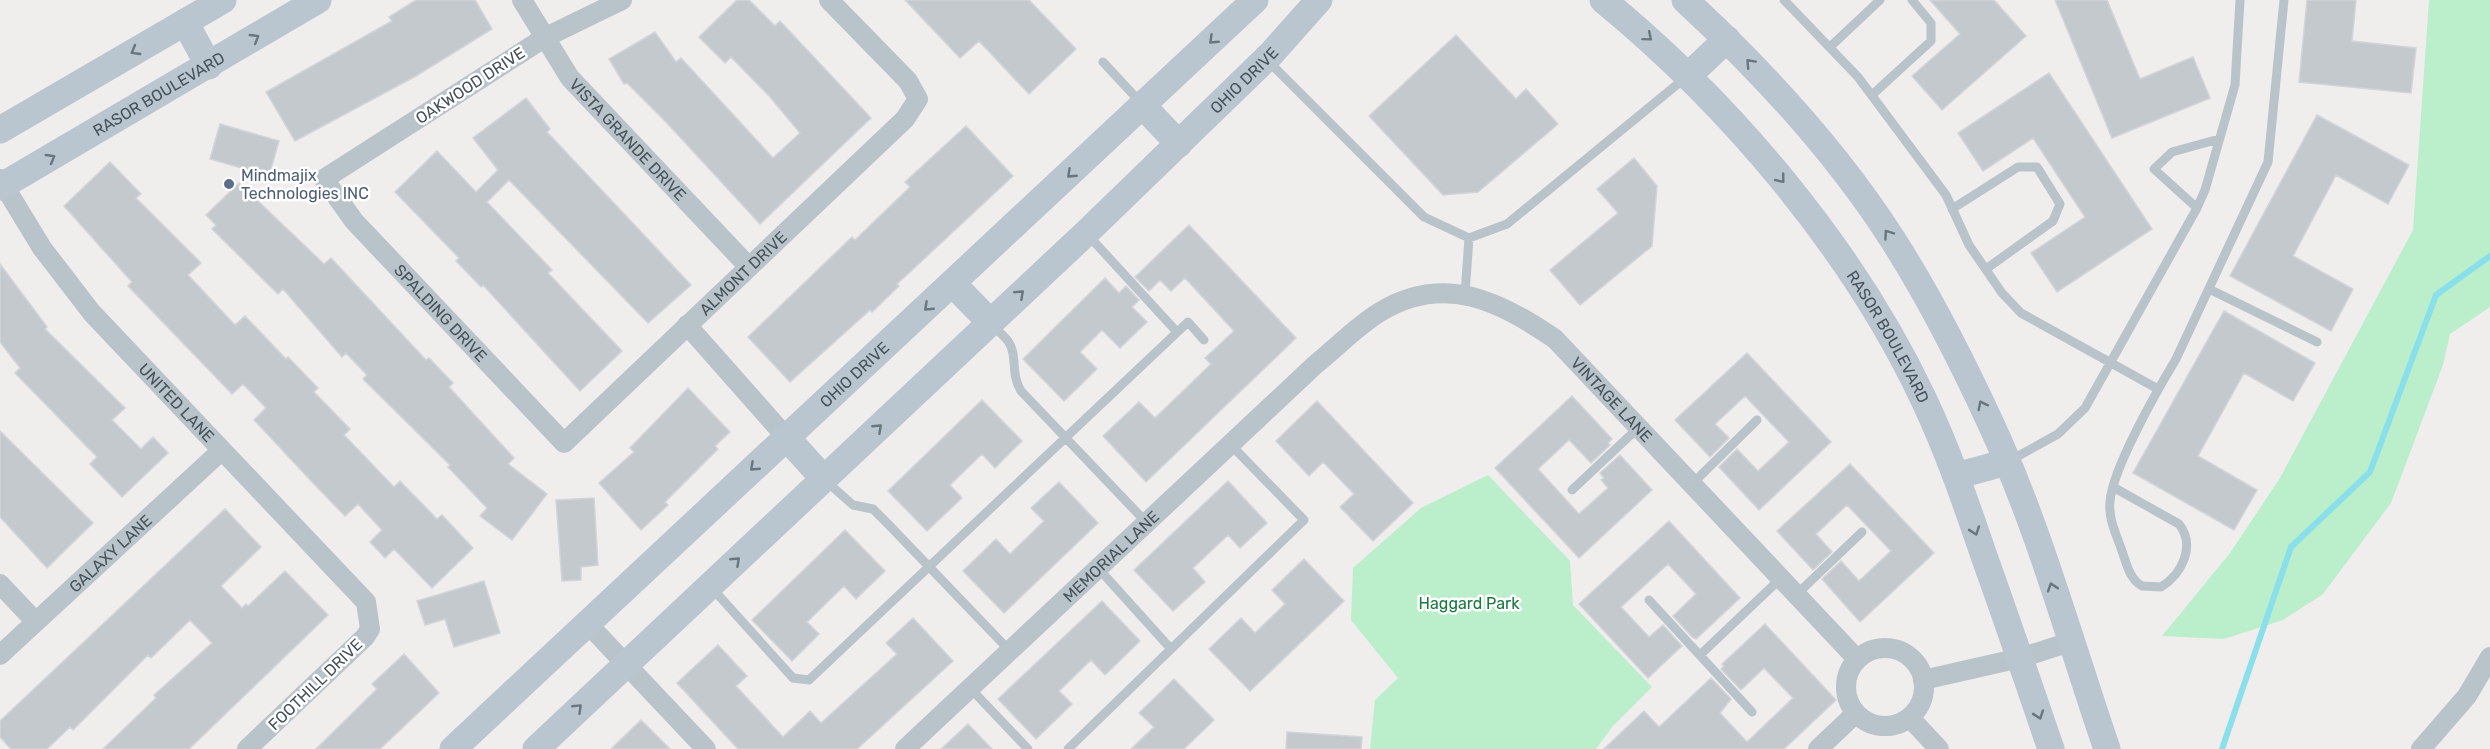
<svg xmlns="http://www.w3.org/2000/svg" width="2490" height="749" font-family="Rubik,sans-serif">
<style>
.green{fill:#bbeeca}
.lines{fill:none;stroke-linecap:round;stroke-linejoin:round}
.stream{stroke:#89e0ea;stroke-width:6}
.building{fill:#c4c9cd;stroke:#d1d4d9;stroke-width:1.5}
.service{stroke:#b9c3ca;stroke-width:9}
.minor{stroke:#b9c3ca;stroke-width:20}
.secondary{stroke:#b9c6cf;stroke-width:27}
.oneway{stroke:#68767d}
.service-dot{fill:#5c6f8a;stroke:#fff;stroke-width:2}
.labels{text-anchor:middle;stroke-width:5;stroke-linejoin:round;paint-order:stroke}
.street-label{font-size:16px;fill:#46535a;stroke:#fff}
.service-label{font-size:16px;fill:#4e5e75;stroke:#fff;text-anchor:start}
.park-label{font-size:16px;fill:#187a3f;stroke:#fff}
</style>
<rect width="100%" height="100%" fill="#f0eded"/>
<!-- green -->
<path class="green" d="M2429,0H2490V307L2450,334L2443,365L2391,503L2323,594L2283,620L2224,639L2162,636L2230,553L2280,478L2413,230Z
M1488,475L1570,561L1573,605L1652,687L1612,727L1596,749H1370L1375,700L1398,678L1351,620L1353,568L1421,508Z"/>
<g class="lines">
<!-- stream -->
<path class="stream" d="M2222,749L2291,547L2370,472L2436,295L2490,256"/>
</g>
<!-- building -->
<path class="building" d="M416,0H475L492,29L416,76L295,141L266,92L392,21L389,17Z
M737,0H749L775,26L780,21L871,118L760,224L666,122L627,83L624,84L609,59L655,32L676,62L681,58L773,158L800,133L770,97L731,57L725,63L699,37Z
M905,0H1029L1076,49L1029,94L979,41L960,58Z
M1930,0H1994L2026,36L1942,110L1912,76L1960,34Z
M2055,0H2107L2140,79L2193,57L2210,98L2112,138Z
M2307,0H2356L2352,41L2416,48L2411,93L2299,82Z
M1456,35L1516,99L1526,89L1558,124L1478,192L1443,195L1369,116Z
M2049,73L2152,229L2057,292L2031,253L2085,217L2033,138L1983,171L1958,133Z
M526,98L550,129L547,132L691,285L648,323L509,180L487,202L552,270L548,273L622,351L580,391L483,285L481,287L456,261L459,258L395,192L437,151L476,192L498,170L473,138Z
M2317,115L2409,165L2388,204L2336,175L2293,256L2353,289L2331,331L2230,276Z
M220,124L279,141L269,176L210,159Z
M966,126L1013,176L897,284L899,286L872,312L870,310L790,382L748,337L852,237L855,240L910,187L905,182Z
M1634,158L1657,186L1652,246L1580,305L1550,270L1618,213L1597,189Z
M110,162L141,194L136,198L201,263L188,275L235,325L245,316L286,359L288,357L318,388L314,392L350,429L344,435L394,487L400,481L437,519L442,515L473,548L432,588L394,549L385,558L370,542L382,530L358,504L345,516L313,483L254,420L266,408L243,384L232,394L128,286L132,282L64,206Z
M239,183L324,264L331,258L426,360L429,358L453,383L449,387L514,458L508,464L547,494L512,540L480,516L487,508L448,467L450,465L363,379L367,375L346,353L342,357L283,289L278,294L212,229L216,225L206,215Z
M1189,225L1296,338L1146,482L1103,436L1139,402L1155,418L1211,364L1205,358L1234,331L1185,278L1171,291L1160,280L1149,291L1135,277Z
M0,264L47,327L45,329L125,408L112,420L141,449L153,437L168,453L122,497L90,464L97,457L15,373L20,368L0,342Z
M1105,278L1119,293L1126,286L1139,300L1132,307L1147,322L1120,348L1102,330L1080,352L1097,369L1064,401L1023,359Z
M2224,311L2315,363L2293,401L2244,373L2198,456L2257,490L2234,530L2133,473Z
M1747,353L1831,442L1759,510L1719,467L1737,449L1758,471L1789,442L1745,396L1715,424L1729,438L1710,457L1675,420Z
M688,388L730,432L715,446L718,449L665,502L668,505L641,530L599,483L634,452L630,448Z
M1572,396L1612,439L1608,443L1610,445L1591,463L1569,440L1538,469L1579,514L1608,488L1601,480L1604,478L1600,473L1620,455L1652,490L1579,558L1495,468Z
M982,400L1022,441L995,468L982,454L950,485L962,498L927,531L888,491Z
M1317,401L1413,503L1373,541L1340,507L1354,494L1323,462L1309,476L1276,441Z
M0,431L93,523L47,568L0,517Z
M1850,464L1934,553L1860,622L1822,579L1841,561L1859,581L1891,551L1847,505L1816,534L1832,552L1813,570L1777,531Z
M1228,481L1267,523L1240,548L1228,535L1193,568L1205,582L1173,611L1134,570Z
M1059,482L1098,523L1004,613L963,571L996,539L1010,554L1044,521L1031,508Z
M594,498L598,565L581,567V580L562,581L556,500Z
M225,509L261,547L221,586L242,608L246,604L248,606L285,571L328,615L189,749H103L156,698L154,695L212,643L190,620L151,658L148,655L73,730L70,727L47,749H11L0,737V721Z
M1669,521L1740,598L1696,639L1692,637L1673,616L1696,594L1668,564L1621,607L1649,637L1663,625L1682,646L1648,678L1579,604Z
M845,530L885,571L856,599L844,586L807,622L819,634L792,661L752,620Z
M1304,559L1344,601L1250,691L1209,649L1241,618L1255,633L1285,604L1272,590Z
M484,581L500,633L454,647L445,619L425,625L417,601Z
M1102,601L1140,641L1105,675L1091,660L1059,691L1072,704L1036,739L998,699Z
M913,618L953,661L857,749H738L677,683L718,645L747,676L736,686L783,737L810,711L821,723L897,654L886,643Z
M1765,624L1836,700L1784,749H1604L1644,711L1659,727L1711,678L1731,699L1720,713L1747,742L1793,698L1764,668L1741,690L1721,669L1724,666L1722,664Z
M404,654L439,693L380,749H316L377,689L372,684Z
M1174,679L1214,720L1184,749H1131L1154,727L1139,713Z
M641,720L670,749H611Z
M968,724L992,749H941Z
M1287,732L1362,737L1361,749H1286Z"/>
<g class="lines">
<!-- service -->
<path class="service" d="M1784,0L1858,77L1946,195L1969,245L2002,293L2021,313L2158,389
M1830,47L1880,0
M1268,61L1424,217L1469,238L1507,224L1685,78
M1103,62L1142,104
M1872,95L1931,41V23L1912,0
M2197,208L2154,169L2172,152L2219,139
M1952,209L2018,167H2037L2060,204L2053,221L1986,269
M1087,234L1177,332
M2209,289L2317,342
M1465,294L1469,238
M991,324C996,329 1003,335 1008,341C1018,355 1010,373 1021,391L1146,522
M2011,460L2058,434L2085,408L2197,208L2205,190L2235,85L2240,0
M826,481L853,505L873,509L889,525L1009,650
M1692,484L1757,420
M2113,487L2179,524C2196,546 2182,574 2161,587L2142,586C2129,578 2127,565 2122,551C2117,536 2108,519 2110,502C2112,469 2158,389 2176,359L2268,162L2284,0
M1572,490L1638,428
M1098,568L1171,649
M711,587L793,678L809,680L1188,322L1204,340
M1796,595L1862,532
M1649,600L1752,712
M1700,655L1780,579
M970,688L1028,749
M1068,749L1304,520L1231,445"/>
<!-- minor -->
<g class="minor">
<path id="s1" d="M522,0L570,78L749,267"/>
<path id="s2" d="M622,0L544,38L324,179L354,221L564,443L905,119L918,99L908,81L829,0"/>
<path id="s3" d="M0,179L42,248L92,313L366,602L370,629L365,637L247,749"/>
<path d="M687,325L786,437"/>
<path d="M0,584L35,621"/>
<path d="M587,623L706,749"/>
<circle cx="1885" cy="687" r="39"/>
<path id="s4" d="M0,655L221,451"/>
<path d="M1923,680L2020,658L2070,642"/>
<path d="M1910,718L1939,749"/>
<path id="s5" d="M905,749L1316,364C1337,347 1357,326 1380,312C1444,273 1500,301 1555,339L1857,659"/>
<path d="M1818,749L1855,714"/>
<path d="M2421,749L2467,696L2490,657"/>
</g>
<!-- secondary -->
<g class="secondary">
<path id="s6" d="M1603,0C1731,105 1853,249 1924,400C1948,451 1966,503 1984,556C2007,620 2029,685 2051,749"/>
<path d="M1685,0C1762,71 1836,151 1893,240C1930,298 1962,361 1991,424C2039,528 2070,641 2107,749"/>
<path d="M185,22L209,66"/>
<path d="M1689,75L1727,39"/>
<path d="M1143,106L1179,144"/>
<path d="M0,130L223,0"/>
<path id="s7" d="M0,187L318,0"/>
<path d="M953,284L990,322"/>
<path d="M786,437L824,479"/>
<path d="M1956,476L2007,462"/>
<path id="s8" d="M453,749L1255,0"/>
<path id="s9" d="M536,749L1086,233L1271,54L1319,0"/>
</g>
</g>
<!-- one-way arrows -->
<defs><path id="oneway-chevron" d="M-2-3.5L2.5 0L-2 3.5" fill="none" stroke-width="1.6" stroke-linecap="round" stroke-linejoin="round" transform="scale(1.5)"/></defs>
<g class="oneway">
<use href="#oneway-chevron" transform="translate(1648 37) rotate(40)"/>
<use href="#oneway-chevron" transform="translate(255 38) rotate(-31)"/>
<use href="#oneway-chevron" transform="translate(1213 40) rotate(137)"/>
<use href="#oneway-chevron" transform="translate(135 51) rotate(150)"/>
<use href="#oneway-chevron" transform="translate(1750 63) rotate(-133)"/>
<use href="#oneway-chevron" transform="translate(51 158) rotate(-30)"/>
<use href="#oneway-chevron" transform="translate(1071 174) rotate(137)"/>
<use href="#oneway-chevron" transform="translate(1781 179) rotate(51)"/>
<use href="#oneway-chevron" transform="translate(1888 234) rotate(-125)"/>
<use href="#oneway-chevron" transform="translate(1020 294) rotate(-43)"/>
<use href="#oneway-chevron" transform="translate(928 307) rotate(137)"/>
<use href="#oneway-chevron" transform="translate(1982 405) rotate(-117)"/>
<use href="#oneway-chevron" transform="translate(878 428) rotate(-43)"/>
<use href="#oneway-chevron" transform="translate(754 467) rotate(137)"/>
<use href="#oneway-chevron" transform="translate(1975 531) rotate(71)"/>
<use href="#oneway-chevron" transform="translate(736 561) rotate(-43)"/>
<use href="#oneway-chevron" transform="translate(2052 587) rotate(-108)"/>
<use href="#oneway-chevron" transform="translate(578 708) rotate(-44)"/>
<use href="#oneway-chevron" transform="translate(2039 715) rotate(71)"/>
</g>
<!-- markers -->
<circle class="service-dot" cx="229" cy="184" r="6"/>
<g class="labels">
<!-- street labels -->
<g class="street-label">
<text dy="6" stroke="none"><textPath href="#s9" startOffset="974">OHIO DRIVE</textPath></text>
<text transform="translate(470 85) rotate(-33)" y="6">OAKWOOD DRIVE</text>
<text dy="6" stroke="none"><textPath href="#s7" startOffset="184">RASOR BOULEVARD</textPath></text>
<text dy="6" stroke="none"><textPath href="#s1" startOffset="176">VISTA GRANDE DRIVE</textPath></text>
<text dy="6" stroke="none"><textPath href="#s2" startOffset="952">ALMONT DRIVE</textPath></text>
<text dy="6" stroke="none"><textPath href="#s2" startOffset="526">SPALDING DRIVE</textPath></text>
<text dy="6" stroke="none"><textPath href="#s6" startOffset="444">RASOR BOULEVARD</textPath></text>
<text dy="6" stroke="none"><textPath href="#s8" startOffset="549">OHIO DRIVE</textPath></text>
<text dy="6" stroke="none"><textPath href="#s5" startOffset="918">VINTAGE LANE</textPath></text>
<text dy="6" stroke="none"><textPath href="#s3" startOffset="286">UNITED LANE</textPath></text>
<text dy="6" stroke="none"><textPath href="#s4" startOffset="150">GALAXY LANE</textPath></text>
<text dy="6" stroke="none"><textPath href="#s5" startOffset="282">MEMORIAL LANE</textPath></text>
<text transform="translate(315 684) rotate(-44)" y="6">FOOTHILL DRIVE</text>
</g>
<!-- service labels -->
<g class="service-label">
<text x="241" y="181">Mindmajix<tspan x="241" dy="18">Technologies INC</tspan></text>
</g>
<!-- park labels -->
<g class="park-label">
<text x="1469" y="609">Haggard Park</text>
</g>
</g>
</svg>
